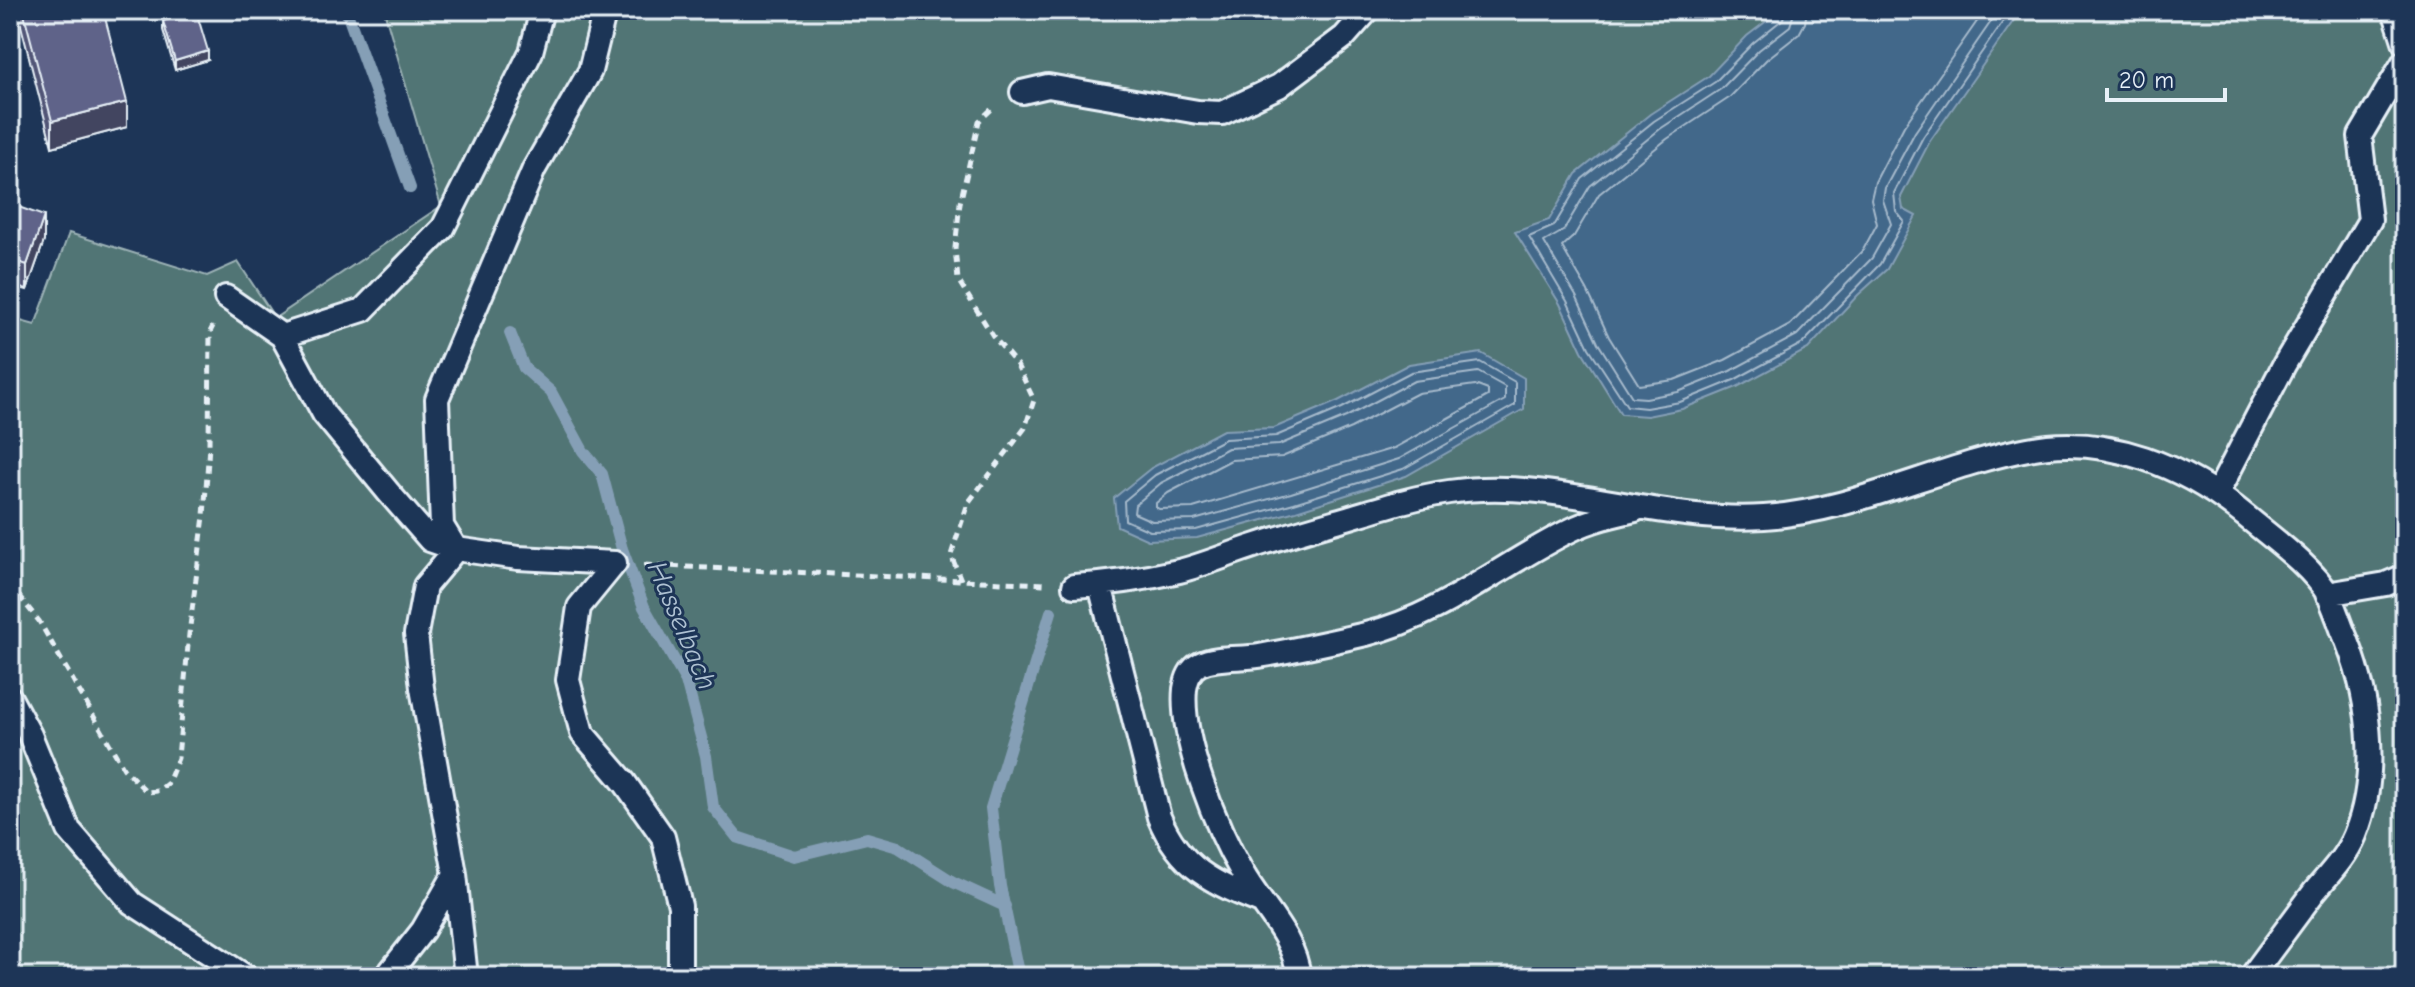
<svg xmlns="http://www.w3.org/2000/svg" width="2415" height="987" font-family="'Comic Neue',sans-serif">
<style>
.green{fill:#517474;stroke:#9cb2b6;stroke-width:2}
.water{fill:#43688a;stroke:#859fb6;stroke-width:2}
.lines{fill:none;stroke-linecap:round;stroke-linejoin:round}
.shore{stroke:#a6bacc;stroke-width:2}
.stream{stroke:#859fb6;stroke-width:12}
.lane-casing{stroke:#e8f1f8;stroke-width:28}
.path{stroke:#e8f1f8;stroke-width:5;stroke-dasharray:8 6;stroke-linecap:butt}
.lane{stroke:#1d3557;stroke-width:22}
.wall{fill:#515576;stroke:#e8f1f8;stroke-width:2}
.shaded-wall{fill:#424560;stroke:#e8f1f8;stroke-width:2}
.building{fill:#5e6389;stroke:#e8f1f8;stroke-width:2}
.labels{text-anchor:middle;stroke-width:6;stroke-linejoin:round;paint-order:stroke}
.water-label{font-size:28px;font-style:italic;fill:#aec1d2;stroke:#1d3557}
</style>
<rect width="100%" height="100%" fill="#1d3557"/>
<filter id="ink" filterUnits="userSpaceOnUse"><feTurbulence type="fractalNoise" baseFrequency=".0125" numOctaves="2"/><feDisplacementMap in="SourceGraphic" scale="16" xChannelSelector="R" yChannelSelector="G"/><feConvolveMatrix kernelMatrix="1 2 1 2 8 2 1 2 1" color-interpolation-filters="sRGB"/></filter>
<g filter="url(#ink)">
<!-- green -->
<path class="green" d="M384,10H2405V977H10V318L35,325L69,233L207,276L238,262L275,318L441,206Z"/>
<!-- water -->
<path class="water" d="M1781,10H2021L1930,141L1901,197L1903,209L1916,216L1887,269L1858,295L1808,349L1737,387L1682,409L1647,416L1621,414L1582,351L1560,304L1515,232L1549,220L1576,174L1650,114L1709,76L1747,36Z
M1481,353L1524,378V409L1406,476L1296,511L1197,538L1148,540L1117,526L1114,498L1151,468L1223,430L1274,428L1338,401L1409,364Z"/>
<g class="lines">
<!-- shore -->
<path class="shore" d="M1785,10L1783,19L1753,43L1715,82L1654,121L1582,179L1554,226L1529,237L1567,301L1589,348L1627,406L1646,408L1680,402L1734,380L1803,343L1880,264L1904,221L1896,211L1894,193L1923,137L2011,10
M1795,10L1790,26L1759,50L1721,89L1660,129L1590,186L1563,231L1544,242L1576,296L1598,343L1632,397L1646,398L1678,392L1730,371L1797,335L1872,258L1891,224L1883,200L1885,188L1915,132L1999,10
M1807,10L1805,23L1799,34L1767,59L1729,98L1667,139L1599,194L1574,236L1562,247L1587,290L1609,337L1639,385L1674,380L1725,360L1790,325L1863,250L1877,224L1871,199L1875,182L1904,126L1985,10
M1480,362L1515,382V405L1403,469L1294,503L1196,530L1150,531L1125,520L1124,501L1155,475L1225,439L1276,436L1342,408L1411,372Z
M1478,372L1505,387V400L1399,459L1291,493L1194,520L1152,521L1134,513L1135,505L1161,483L1228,448L1279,445L1346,417L1414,381Z
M1475,385L1488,390V396L1394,448L1193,508L1159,509L1156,507V503L1168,493L1231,460L1282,457L1351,428L1418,393Z"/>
<!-- stream -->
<path class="stream" d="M346,10L410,188
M510,333L524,368L551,392L583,451L602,474L622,549L644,607L686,681L706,756L713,807L737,837L794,856L867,838L898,847L953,882L1005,906
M1019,977L1000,886L991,808L1051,612"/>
<defs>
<path id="lane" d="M2394,10L2405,44
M1022,92L1048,86L1198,112L1222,113L1279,86L1344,37L1368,10
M226,297L282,336L363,310L443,228L531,52L542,10
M282,336L324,414L389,493L430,540L456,549
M2218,492L2284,365L2370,220L2360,136L2405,60
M456,549L442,526L437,399L534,169L590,71L605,10
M615,563L579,607L568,680L582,733L625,783L663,837L680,906V977
M1100,585L1159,817C1180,868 1213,883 1261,902
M1074,586C1109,584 1144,579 1179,571C1204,565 1229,554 1254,546C1284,536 1316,527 1347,518C1380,508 1414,497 1449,492C1555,476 1657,524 1764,517C1855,511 1938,466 2028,449C2106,433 2187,467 2247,517C2272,538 2313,567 2329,596C2334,607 2338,618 2342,629C2369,690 2381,771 2355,835C2346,857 2329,874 2314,892C2293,920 2272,949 2251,977
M2327,594L2386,584L2405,576
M10,698L30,735L69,830L132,903L246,977
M386,977L423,930L455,874
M466,977L455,874L422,688L416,634L425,586L456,549L518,558L615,563
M1299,977C1294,935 1262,908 1242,872C1217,829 1180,740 1185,689C1187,678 1190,669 1200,664C1216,656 1241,659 1259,656C1295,650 1331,642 1366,634C1442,616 1503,563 1571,530C1591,520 1613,515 1635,510"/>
</defs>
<!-- lane casing -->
<use href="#lane" class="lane-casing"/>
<!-- path -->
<path class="path" d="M644,565L1045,584
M961,580L951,555L968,503L1025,428L1034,400L1017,365L993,336L958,280L955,248L960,203L979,121L995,106
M10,585L39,621L124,769L147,792L158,791L168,783L178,758L189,634L204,516L209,446L210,332L213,326"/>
<!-- lane -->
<use href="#lane" class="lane"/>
</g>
<!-- wall -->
<path class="wall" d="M17,10H103L127,127L52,147Z
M163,21L208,60L175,70L163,30Z
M10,204L44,241L27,290L10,285Z"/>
<!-- shaded-wall -->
<path class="shaded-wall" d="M208,51V60L175,70V61Z
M127,102V127L52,147V121Z
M44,216V241L27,290V265Z"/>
<!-- building -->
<path class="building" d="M23,10H103L127,102L52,121Z
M196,11L208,51L175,61L163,21Z
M10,204L44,216L27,265L10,259Z"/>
</g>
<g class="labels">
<!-- water labels -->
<g class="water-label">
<text transform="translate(683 625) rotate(67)" y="10">Hasselbach</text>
</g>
</g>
<!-- margin -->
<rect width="2415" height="987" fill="none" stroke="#1d3557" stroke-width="40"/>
<rect x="20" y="20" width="2375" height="947" fill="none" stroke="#e8f1f8" stroke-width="3" filter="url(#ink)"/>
<!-- scale -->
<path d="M2107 88v12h118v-12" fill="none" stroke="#e8f1f8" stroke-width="4"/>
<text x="2119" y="88" font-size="24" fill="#e8f1f8" stroke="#1d3557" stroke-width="6" paint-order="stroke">20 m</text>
</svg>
